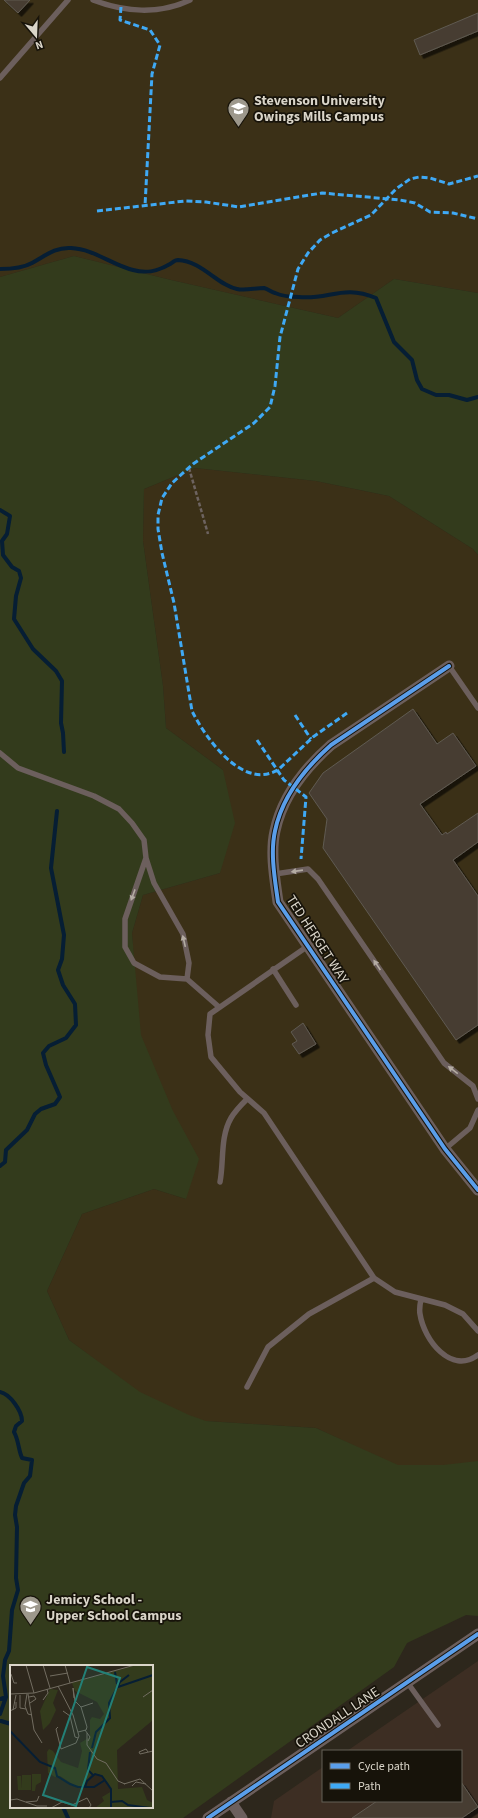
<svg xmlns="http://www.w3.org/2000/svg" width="478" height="1818" font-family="'Source Sans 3',sans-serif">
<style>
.commercial{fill:#3d2e23}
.built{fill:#3b3017}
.green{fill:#333b1c;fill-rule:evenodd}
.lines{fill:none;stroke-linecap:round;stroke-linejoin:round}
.stream{stroke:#061e34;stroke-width:4}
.building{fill:#463e33;stroke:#605a51;filter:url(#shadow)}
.path{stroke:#6d6360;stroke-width:2.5;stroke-dasharray:4 2;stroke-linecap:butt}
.lane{stroke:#6c5f5d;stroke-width:5.5}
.street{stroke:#6c5f5d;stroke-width:11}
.quiet{stroke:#3fa9f5;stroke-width:3;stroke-dasharray:6 3;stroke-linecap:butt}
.cycleway-casing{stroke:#17130a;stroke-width:6}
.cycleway{stroke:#5a9eea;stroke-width:4}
.oneway{fill:#b4aca3}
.labels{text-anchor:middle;stroke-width:3.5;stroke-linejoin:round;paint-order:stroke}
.poi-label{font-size:14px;font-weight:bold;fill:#dad5c9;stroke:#17130a;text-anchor:start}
.street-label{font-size:14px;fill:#dad5c9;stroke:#17130a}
.inset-river{fill:none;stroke:#061e34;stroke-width:2}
.inset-road{fill:none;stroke:#726d61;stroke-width:1}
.view{fill:#238077;fill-opacity:0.15;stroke:#238077;stroke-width:2}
.inset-edge{fill:none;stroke:#dad5c9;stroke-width:2}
</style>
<defs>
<filter id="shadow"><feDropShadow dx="3.5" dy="3.5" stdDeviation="0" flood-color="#0009"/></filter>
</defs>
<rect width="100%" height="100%" fill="#2d271c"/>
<!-- commercial -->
<path class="commercial" d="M478,1661V1818H271L274,1801L323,1767V1801H461V1751H347Z"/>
<!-- built -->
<path class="built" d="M0,0H478V293L394,279L338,318L171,280L74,256L0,277Z
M195,468L316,481L389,496L473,549L478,555V1467L404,1469L316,1428L174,1419L69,1340L47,1291L82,1214L154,1189L186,1199L140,1050L132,933L143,895L220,873L223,770L166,728L163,686L143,541L144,489Z"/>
<!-- green -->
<path class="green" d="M74,256L171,280L338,318L394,279L478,293V555L473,549L389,496L316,481L195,468L144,489L143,541L163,686L166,728L223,770L235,823L220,873L143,895L132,933L141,1035L173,1111L199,1159L186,1199L154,1189L82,1214L47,1291L69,1340L140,1392L189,1415L206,1421L316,1428L398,1465H443L478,1461V1616L466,1615L407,1643L394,1667L183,1818H0V277ZM11,1666H152V1807H11Z"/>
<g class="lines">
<!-- stream -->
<path class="stream" d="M0,269C10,269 23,268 32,263C45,256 55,247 71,248C94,249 112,265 133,270C147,274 158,271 170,264C173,262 175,260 178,260C202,261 217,285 237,289C245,291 255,288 264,288C268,289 271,292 275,293C282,296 291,297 299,297C329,300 343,284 376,298L394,342L412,360L417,380L422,389L436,395H449L467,400L478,397
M0,510L10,516L7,534L2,541L3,555L12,567L19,571L21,578L16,596L14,619L33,649L56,671L62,681L61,723L63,733L64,752
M0,1166L5,1162L6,1150L27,1130L35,1114L41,1109L55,1104L60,1097L46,1065L43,1053L49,1046L66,1038L76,1025L75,1004L63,985L58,970L62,959L64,935L51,868L57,811
M0,1392C10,1394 22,1411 22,1421L16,1426L14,1432C19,1441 18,1449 22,1458L32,1460L30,1476L24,1483L16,1506L15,1515L17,1527L16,1578L18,1590L12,1610L9,1651L5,1660L3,1676L6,1697L0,1714
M0,1699L6,1697
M1,1721L11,1724
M63,1807L68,1818"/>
</g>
<!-- building -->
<path class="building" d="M4,0H30L18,13Z
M478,13V31L420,55L414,40Z
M413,709L437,744L453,733L476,766L420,804L442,835L446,832L447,834L478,813V842L453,860L478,896V1025L456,1040L323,848L327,819L309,793L323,773Z
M303,1023L316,1044L299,1054L292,1044L297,1041L291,1032Z
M461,1782L478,1807L462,1818H352L377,1801H461Z"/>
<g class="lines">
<!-- path -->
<path class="path" d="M189,468L208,534"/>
<!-- lane -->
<path class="lane" d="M93,0C124,12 159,15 190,0
M0,78L68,0
M449,666L478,708
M0,753L18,768L94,796L119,809L132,823L144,840L146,858L154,883L183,934L189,963L187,979
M146,858L125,919V947L134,963L160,977L187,979L219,1007
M275,874L308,869L318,879L444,1063L473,1086L478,1099
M308,946L210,1014L208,1035L211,1057L240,1092L264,1113L374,1278L395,1292L445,1305L463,1314L478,1331
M273,969L296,1005
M445,1149L470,1128L478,1110
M220,1182C224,1161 220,1137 231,1118C235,1111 242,1104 247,1099
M421,1299C420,1304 419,1309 420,1314C424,1340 451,1375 478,1355
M247,1387L268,1347L309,1314L374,1278
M407,1682L438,1725"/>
<!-- street -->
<path class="street" d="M449,666L331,745C305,768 282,797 275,831C270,853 275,880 278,902L445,1149L478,1190
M231,1802L242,1818
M208,1818L478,1634"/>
<!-- quiet -->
<path class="quiet" d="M121,7L120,20L150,30L160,45L152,74L145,206
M97,211L185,201L206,202L239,207L322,193L400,200L415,203L430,212L453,213L478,219
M347,713L313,737L279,769C244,792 206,739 192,711L174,603L162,553L158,529V515L162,498L172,483L193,464L254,423L270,407L275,386L280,337L298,269L308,253L320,240L332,233L371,215L396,189L410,179L419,177L430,178L449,184L478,176
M295,715L311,739
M257,740L284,780L306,797L301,859"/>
<defs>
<path id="cycleway" d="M449,666L331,745C305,768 282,797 275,831C270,853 275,880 278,902L445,1149L478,1190
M208,1818L478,1634"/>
</defs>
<!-- cycleway casing -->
<use href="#cycleway" class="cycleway-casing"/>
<!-- cycleway -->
<use href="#cycleway" class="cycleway"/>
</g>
<!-- one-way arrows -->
<defs><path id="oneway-solid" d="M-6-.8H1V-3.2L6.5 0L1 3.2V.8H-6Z"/></defs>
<g class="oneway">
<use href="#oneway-solid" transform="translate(297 871) rotate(172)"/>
<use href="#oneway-solid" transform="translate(133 895) rotate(110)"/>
<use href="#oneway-solid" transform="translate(184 941) rotate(-103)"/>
<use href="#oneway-solid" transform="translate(377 965) rotate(-124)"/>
<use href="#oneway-solid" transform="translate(453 1070) rotate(-143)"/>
</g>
<!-- icons -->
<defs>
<symbol id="university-pin" viewBox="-11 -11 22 30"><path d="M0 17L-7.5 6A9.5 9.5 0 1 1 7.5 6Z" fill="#9d988c" stroke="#17130a"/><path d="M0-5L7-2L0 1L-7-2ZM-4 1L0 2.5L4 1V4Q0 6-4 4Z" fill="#fff"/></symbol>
<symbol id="school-pin" viewBox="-11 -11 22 30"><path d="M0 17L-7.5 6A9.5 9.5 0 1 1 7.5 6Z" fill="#9d988c" stroke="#17130a"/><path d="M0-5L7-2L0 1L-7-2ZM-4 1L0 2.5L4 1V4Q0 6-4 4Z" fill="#fff"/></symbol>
</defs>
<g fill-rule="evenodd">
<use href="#university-pin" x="226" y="96" width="25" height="34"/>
<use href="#school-pin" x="18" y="1594" width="25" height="34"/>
</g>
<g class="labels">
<!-- poi labels -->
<g class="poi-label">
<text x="254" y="105">Stevenson University<tspan x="254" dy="16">Owings Mills Campus</tspan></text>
<text x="46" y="1604">Jemicy School -<tspan x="46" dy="16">Upper School Campus</tspan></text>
</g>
<!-- street labels -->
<g class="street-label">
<text transform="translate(318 939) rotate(57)" y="5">TED HERGET WAY</text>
<text transform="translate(337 1717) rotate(-34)" y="5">CRONDALL LANE</text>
</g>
</g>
<!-- overview -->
<g transform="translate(10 1665)">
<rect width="143" height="143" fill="#2d271c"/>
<path d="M127,0H143V55L107,85L108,124L132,122L137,135L143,138V143H85L94,136L92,132L102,126L98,118L89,109L81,110L73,122H67L50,111L45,112L38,108L37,87L39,84L43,86L51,97L68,103L72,86L70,78L80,72V55L82,52L90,54L94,49L87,37L65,26L62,18ZM40,24L48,25L43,38L46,45L40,58L33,65L30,46ZM22,109H31V117L26,120L25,126H22ZM12,110H21V125H8L7,111H11V124Z" fill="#333b1c"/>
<path class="inset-river" d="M105,7L107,19M108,22L143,10M0,66L30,97L45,103L47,111L60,119L68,122H84L95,115M82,83L86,67L100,53L99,38L110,17L119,10M80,87L78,105L84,111M75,122L77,116L85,109L92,111L101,124V143M101,137L112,136L118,140L140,143"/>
<path class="inset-road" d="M16,0L24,28M33,0L40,23M55,0L60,18M1,9L4,18H7M40,11L58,8M0,29L24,28L125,0M17,29L15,41L18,49L22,50M18,29L24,65L32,78M10,30V43L16,44M19,32L24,31L26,34L20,38M133,32L143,25M64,33L63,23L65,36L71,42L77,62L76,65L68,67M33,35L38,28L37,24M71,42L83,38M3,45L6,30M0,46L6,43V37M53,46L60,51L65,72L68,73M48,62L46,64L51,84L66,78L69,71L63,50L48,21M75,65L80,72L78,76M77,68V80L87,94L96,98L108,116L115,119M138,87L136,84L129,87L130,89L143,86M114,119L130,114L143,126M122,121L126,117L136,119M0,135L7,134L27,141H37M16,137L27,136L29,131M41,143L52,137L62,140L77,133L81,140L79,143"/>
<path class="view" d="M77,2L110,13L66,141L33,130Z"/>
<rect width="143" height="143" class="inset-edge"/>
</g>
<!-- legend -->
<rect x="322" y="1750" width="140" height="52" fill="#17130a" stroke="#656156"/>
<rect x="330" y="1763" width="20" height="6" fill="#5a9eea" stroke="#656156"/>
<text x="358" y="1770" font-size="12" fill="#dad5c9">Cycle path</text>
<rect x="330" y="1783" width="20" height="6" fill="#3fa9f5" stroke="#656156"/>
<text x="358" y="1790" font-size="12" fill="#dad5c9">Path</text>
<!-- north arrow -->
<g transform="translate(36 36) rotate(161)" stroke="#17130a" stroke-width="3" paint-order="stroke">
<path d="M0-3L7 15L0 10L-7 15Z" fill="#dad5c9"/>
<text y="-6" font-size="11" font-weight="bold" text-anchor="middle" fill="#dad5c9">N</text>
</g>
</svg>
